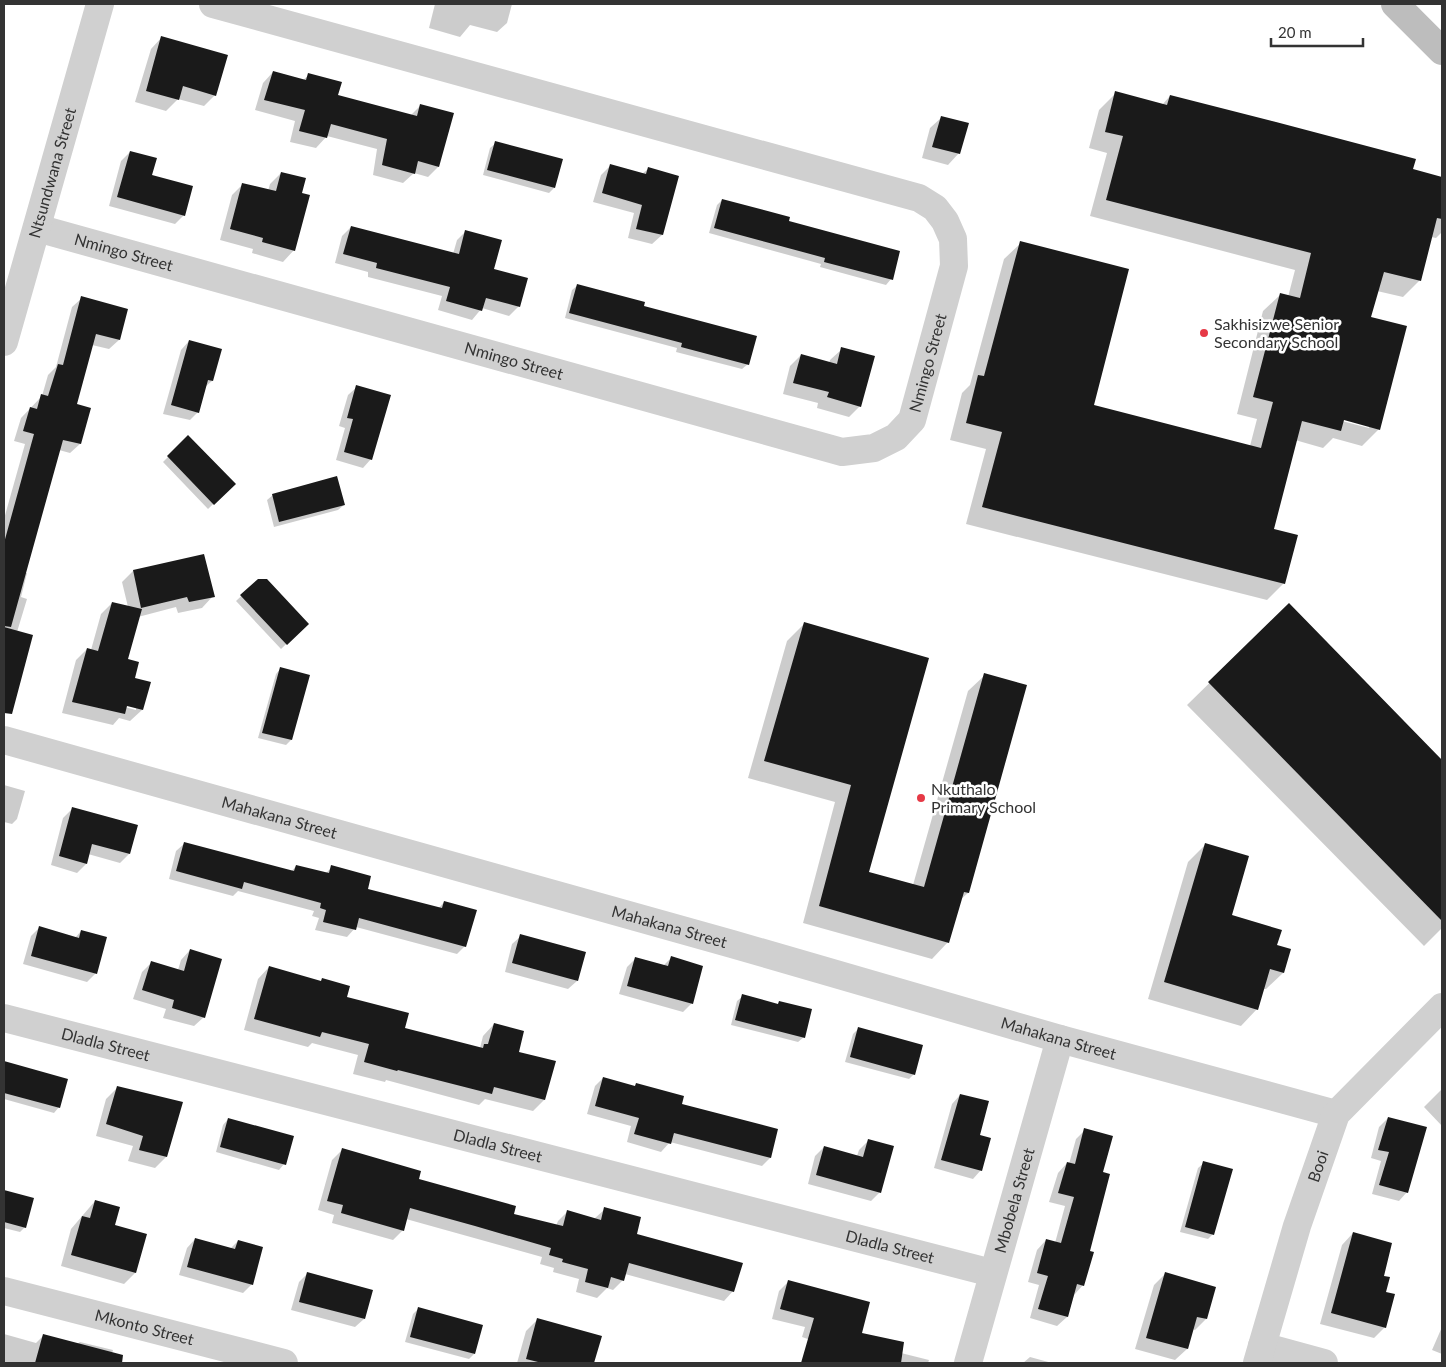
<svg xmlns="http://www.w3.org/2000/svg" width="1446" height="1367" font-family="Lato,sans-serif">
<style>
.shadow{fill:#0003;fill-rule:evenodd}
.building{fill:#1a1a1a}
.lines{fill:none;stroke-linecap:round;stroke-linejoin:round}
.street{stroke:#d0d0d0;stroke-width:28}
.secondary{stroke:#bdbdbd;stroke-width:28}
.poi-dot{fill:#e63946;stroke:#fff;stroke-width:2}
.labels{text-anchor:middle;stroke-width:5;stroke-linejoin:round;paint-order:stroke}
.street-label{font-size:16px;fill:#333;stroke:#fff}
.poi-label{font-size:16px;fill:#333;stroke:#fff;text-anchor:start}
</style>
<rect width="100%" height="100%" fill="#fff"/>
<!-- shadow -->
<path class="shadow" d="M435,4H512L507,23L497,32L470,25L460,37L429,28Z
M162,37L215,95L204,106L178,99L166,111L135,102L151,49Z
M273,72L303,80L309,75L337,96L410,116L420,106L438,167L428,177L414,173L403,183L373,175L377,149L327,136L316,148L290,142L295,121L255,110L263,83Z
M1116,93L1162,105L1170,96L1412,170L1442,178V232L1436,238L1431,237L1419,281L1403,297L1377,291L1370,318L1379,429L1362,446L1333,438L1323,448L1295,440L1272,530L1284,583L1267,600L966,524L986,449L950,440L962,393L970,385L1004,259L1021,243L1092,406L1250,446L1257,419L1237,414L1263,311L1280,295L1288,297L1295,270L1090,216L1107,153L1089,148L1099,110ZM1338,417L1369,426V428L1338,420Z
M942,117L959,153L948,165L922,158L930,128Z
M496,143L554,188L549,193L483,175L490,148Z
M130,152L184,215L175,224L109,206L121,161Z
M610,166L642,174L648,169L678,176L662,235L652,244L628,238L634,213L593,202L601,175Z
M281,173L300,194L294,250L283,262L252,253L253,249L220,240L232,195L243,184L268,191L270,184Z
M722,200L787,222L891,279L886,285L820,267L821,264L709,233L717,205Z
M351,227L453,254L457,240L466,231L519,306L509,316L482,308L472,320L438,310L442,296L368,277V272L335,263L342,236Z
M578,285L643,307L748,364L742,369L676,352L677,348L565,318L572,290Z
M82,298L126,309L119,340L109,349L92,345L76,405L90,409L80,444L70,453L59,450L25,573H27L21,597L27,599L17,632L13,677L4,674V519L25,444L14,441L21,418L42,396L48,375L56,367L72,307Z
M189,341L212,381L205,387L198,412L190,420L163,414L181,350Z
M842,349L860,406L849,417L817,408L818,403L783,394L790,366L801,355L829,363L830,360Z
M357,387L371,459L363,468L336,460L345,428L339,426L348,395Z
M188,437L234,484L208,509L163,462Z
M273,495L344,505L338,510L274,527L267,500Z
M203,556L213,596L202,608L178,613L176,607L138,617L126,660L133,678L149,683L142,710L130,721L119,718L113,725L62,713L76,660L87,649L91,650L101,614L112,603L128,607L122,582L133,571ZM121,703L136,707V710L121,706Z
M258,580L307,624L281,649L236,601Z
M1289,605L1442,762V928L1424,946L1187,705Z
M804,624L928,659L867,872L913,885L968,691L985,675L968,893L960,900L948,942L932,959L803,923L835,802L748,778L787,641Z
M281,668L309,676L291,740L286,745L258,738L276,674Z
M4,785L25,791L17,819L12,824L4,822Z
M72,809L136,826L129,854L120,863L88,854L86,864L77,873L51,865L63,818Z
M185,843L291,872L296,866L325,874L332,867L366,890L438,909L444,902L465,946L457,954L356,927L347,937L315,930L319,918L312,916L314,911L238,891L233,896L169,879L176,851Z
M1205,845L1230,916L1276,946L1283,973L1266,989H1263L1257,1009L1241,1026L1148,999L1188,862Z
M39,928L75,938L81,931L96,973L87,982L23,964L31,936Z
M521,936L577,981L568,989L505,972L512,944Z
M190,950L204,1017L194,1026L163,1018L166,1009L133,999L142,972L151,963L178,970L181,960Z
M636,958L663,966L671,958L692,1003L683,1012L619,994L627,967Z
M269,967L346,998L403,1029L480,1048L483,1036L494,1024L517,1052L554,1062L544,1100L533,1111L485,1099L479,1105L386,1080L385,1082L353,1074L358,1055L312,1043L308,1047L244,1030L258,979Z
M743,996L777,1005L780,1002L804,1037L798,1042L731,1025L737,1001Z
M858,1029L914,1074L909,1079L845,1062L853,1034Z
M4,1063L67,1080L59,1107L54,1113L4,1099Z
M603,1078L634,1087L637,1084L680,1105L777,1130L770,1158L762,1166L670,1142L661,1152L627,1142L631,1126L587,1114L595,1086Z
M117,1088L166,1157L155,1168L128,1161L133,1146L96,1136L106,1099Z
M1442,1089V1126L1424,1107Z
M960,1095L978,1136L981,1170L973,1179L934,1168L952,1104Z
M1388,1118L1407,1192L1399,1201L1372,1194L1381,1161L1371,1158L1379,1127Z
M228,1119L284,1164L279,1170L216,1152L223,1125Z
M1085,1130L1101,1173L1083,1285L1074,1295L1067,1317L1057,1326L1030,1318L1039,1285L1028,1282L1037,1250L1046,1240L1055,1243L1065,1206L1049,1202L1058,1173L1067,1163L1069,1164L1076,1139Z
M868,1141L880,1192L871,1201L808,1184L815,1156L824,1147L857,1156L859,1150Z
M342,1150L417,1180L512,1215L556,1226L558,1221L567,1212L594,1219L605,1209L635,1234L733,1291L724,1301L625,1274L623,1280L613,1290L607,1288L597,1298L576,1292L579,1279L553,1272L554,1268L540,1264L542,1257L406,1219L403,1230L393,1240L332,1223L334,1215L318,1210L332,1160Z
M1204,1163L1213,1234L1208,1239L1180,1232L1198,1168Z
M4,1191L33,1199L25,1227L20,1232L4,1228Z
M95,1201L113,1226L146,1235L135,1273L124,1284L61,1266L71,1229Z
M1353,1233L1385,1293V1327L1374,1338L1320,1324L1342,1245Z
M195,1239L230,1249L238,1241L252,1284L243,1293L179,1275L187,1248Z
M307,1274L364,1319L355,1327L291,1310L299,1282Z
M1165,1274L1206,1319L1195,1330L1192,1329L1187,1349L1175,1360L1135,1349L1154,1285Z
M789,1281L848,1353L802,1337L805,1327L772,1319L779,1291Z
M418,1309L474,1354L469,1359L405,1342L413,1314Z
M537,1320L600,1336L593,1363H517L526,1331Z
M1442,1327V1354L1432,1350Z
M4,1334L36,1343L44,1335L77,1344L80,1342L113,1350L109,1363H4Z
M870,1347L901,1353L929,1360L928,1363H866Z
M1030,1357L1052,1363H1023Z"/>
<!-- building -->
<path class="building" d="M161,36L228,55L216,96L183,86L179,100L146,91Z
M273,71L306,80L308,73L342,82L338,95L417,116L420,104L454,113L439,167L418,161L415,174L382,165L387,139L331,124L327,138L299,131L305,110L264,100Z
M1115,91L1167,105L1170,95L1276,122L1416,159L1413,169L1442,177V219L1437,218L1421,281L1384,272L1371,317L1407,326L1380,430L1344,420L1341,431L1302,421L1274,529L1298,535L1285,584L982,507L1002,432L966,423L978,375L984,376L1020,241L1129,269L1094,405L1261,448L1273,402L1253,397L1280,293L1300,298L1311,253L1106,200L1123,136L1105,132Z
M941,116L969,123L960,154L932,147Z
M495,141L563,159L555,188L487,170Z
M130,151L157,158L152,175L193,186L185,216L117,197Z
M610,164L646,174L648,167L679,176L663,235L636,229L642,205L602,193Z
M281,172L306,178L302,193L310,195L295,251L262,242L263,238L230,229L242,183L276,191Z
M722,199L790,217L789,221L900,251L893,280L824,262L825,258L714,228Z
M351,226L459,254L465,230L502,240L494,269L528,278L520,307L486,298L482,311L446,301L450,287L376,268L377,263L343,254Z
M577,284L645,302L644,306L757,336L749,365L681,347L682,343L569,313Z
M81,296L128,309L120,340L96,334L77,404L91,408L81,444L63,440L11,627L4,626V543L34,434L23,431L30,407L37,409L41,394L48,396L58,364L63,365Z
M189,340L222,349L213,381L208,380L199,413L171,405Z
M841,347L875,356L861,407L827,397L829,392L793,383L801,354L837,364Z
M356,385L391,395L372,460L344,452L353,419L347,418Z
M188,435L236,484L214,505L167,456Z
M337,476L345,505L279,522L272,494Z
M204,554L215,597L189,602L187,597L141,608L133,570Z
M258,579H267L309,624L287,645L240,595Z
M112,602L142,609L128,659L139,662L135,678L151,682L143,710L127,706L125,714L72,702L87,648L98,651Z
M1289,603L1442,760V921L1208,682Z
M804,622L929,658L869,872L924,887L984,673L1027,685L969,893L964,892L949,943L819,906L851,785L764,761Z
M4,627L33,635L12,714L4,713Z
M280,667L310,675L292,740L262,733Z
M72,807L138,825L130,854L92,844L87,864L59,856Z
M184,842L294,871L296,865L329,873L331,865L371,876L368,889L442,908L444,901L477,910L466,947L359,918L356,930L323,922L326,910L320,908L321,903L244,882L242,889L176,871Z
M1205,843L1249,856L1232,915L1282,930L1277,945L1291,949L1284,973L1270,969L1258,1010L1164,982Z
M39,926L79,938L81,930L107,937L97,974L31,956Z
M520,934L586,952L578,981L512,963Z
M190,949L222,959L205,1018L172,1008L174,1000L142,990L151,961L184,971Z
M671,956L703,966L693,1004L627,986L635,957L668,966Z
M269,966L321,981L322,978L350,986L347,997L409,1013L405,1028L483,1048L484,1044H488L494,1023L524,1031L519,1052L556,1061L545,1100L494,1087L492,1094L398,1070L397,1071L364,1062L369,1044L322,1032L320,1037L254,1019Z
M742,994L778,1004L779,1001L812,1009L805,1038L735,1020Z
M858,1027L923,1045L915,1075L850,1057Z
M4,1061L68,1079L60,1108L4,1093Z
M603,1077L635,1086L636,1083L684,1096L682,1104L778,1129L771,1158L674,1133L671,1144L634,1134L639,1118L595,1106Z
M117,1086L183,1102L167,1157L139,1150L143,1136L106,1124Z
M960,1094L989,1101L980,1135L991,1138L982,1171L941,1160Z
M1388,1117L1427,1127L1408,1193L1379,1185L1389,1152L1378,1150Z
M228,1118L294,1136L286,1165L220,1147Z
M1084,1128L1113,1136L1103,1172L1110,1174L1090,1251L1094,1252L1084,1286L1077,1284L1068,1317L1038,1309L1048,1276L1037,1273L1046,1239L1061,1243L1074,1197L1058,1193L1067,1162L1075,1164Z
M868,1139L894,1146L881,1193L816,1175L824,1146L863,1157Z
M342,1148L421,1171L419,1179L516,1206L514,1214L563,1226L567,1210L601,1220L604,1207L641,1217L637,1234L743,1263L734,1292L629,1263L624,1281L611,1277L608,1288L585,1282L588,1269L562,1262L563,1259L549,1255L551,1248L475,1226L410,1208L404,1231L341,1213L343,1205L327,1201Z
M1203,1161L1233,1169L1214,1235L1185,1227Z
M4,1190L34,1198L26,1228L4,1222Z
M95,1200L120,1207L115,1225L147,1234L136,1273L71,1255L82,1216L90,1218Z
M1353,1232L1392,1243L1384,1276L1390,1277L1386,1292L1395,1294L1386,1328L1331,1313Z
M195,1238L235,1249L238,1240L263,1247L253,1285L187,1267Z
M307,1272L373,1290L365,1319L299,1302Z
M1165,1272L1216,1287L1207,1319L1197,1317L1188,1349L1146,1338Z
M788,1280L870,1302L862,1333L904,1342L901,1363H801L814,1318L780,1309Z
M418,1307L483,1325L475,1354L410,1337Z
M537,1318L602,1336L594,1363H542L526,1359Z
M43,1334L123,1355L122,1363H35Z"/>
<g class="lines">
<!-- street -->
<g class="street">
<path id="s1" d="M37,228L842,452L874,448L896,437L912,420L954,266L953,239L945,221L935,208L919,198L213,4"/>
<path id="s2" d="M4,342L100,4"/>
<path id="s3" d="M4,740L732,944L1060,1039L1336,1114"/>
<path id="s4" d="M4,1018L992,1273"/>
<path id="s5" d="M4,1291L284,1363"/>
<path d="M1262,1346L1324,1363"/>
<path id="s6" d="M968,1363L1060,1039"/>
<path id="s7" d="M1257,1363L1297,1226L1336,1114L1442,1007"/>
</g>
<!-- secondary -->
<path class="secondary" d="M1395,4L1442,51"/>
</g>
<!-- markers -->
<g class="poi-dot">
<circle cx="1204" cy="333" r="5"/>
<circle cx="921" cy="798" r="5"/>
</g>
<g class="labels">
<!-- street labels -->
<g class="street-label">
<text dy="6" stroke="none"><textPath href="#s2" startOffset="176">Ntsundwana Street</textPath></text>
<text dy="6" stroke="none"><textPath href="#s1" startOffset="90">Nmingo Street</textPath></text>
<text dy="6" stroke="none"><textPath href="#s1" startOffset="495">Nmingo Street</textPath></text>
<text dy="6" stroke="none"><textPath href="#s1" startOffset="975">Nmingo Street</textPath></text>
<text dy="6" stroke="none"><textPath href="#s3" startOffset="286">Mahakana Street</textPath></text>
<text dy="6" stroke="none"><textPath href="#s3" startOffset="691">Mahakana Street</textPath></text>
<text dy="6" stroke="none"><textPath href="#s3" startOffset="1096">Mahakana Street</textPath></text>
<text dy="6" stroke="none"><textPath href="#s4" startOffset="105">Dladla Street</textPath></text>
<text dy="6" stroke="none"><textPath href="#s4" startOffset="510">Dladla Street</textPath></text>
<text dy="6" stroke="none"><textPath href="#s7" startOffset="206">Booi</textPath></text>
<text dy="6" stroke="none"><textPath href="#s6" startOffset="169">Mbobela Street</textPath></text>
<text dy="6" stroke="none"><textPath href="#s4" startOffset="915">Dladla Street</textPath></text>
<text dy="6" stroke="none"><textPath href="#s5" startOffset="145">Mkonto Street</textPath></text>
</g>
<!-- poi labels -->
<g class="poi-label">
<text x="1214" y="330">Sakhisizwe Senior<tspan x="1214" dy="18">Secondary School</tspan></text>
<text x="931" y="795">Nkuthalo<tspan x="931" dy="18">Primary School</tspan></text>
</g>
</g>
<!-- border -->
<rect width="1446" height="1367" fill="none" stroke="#333333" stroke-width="10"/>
<!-- scale -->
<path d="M1271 38v8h92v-8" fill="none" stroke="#333333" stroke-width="2.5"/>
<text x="1278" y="38" font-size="15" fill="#333333" stroke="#ffffff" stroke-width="4" paint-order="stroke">20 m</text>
</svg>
